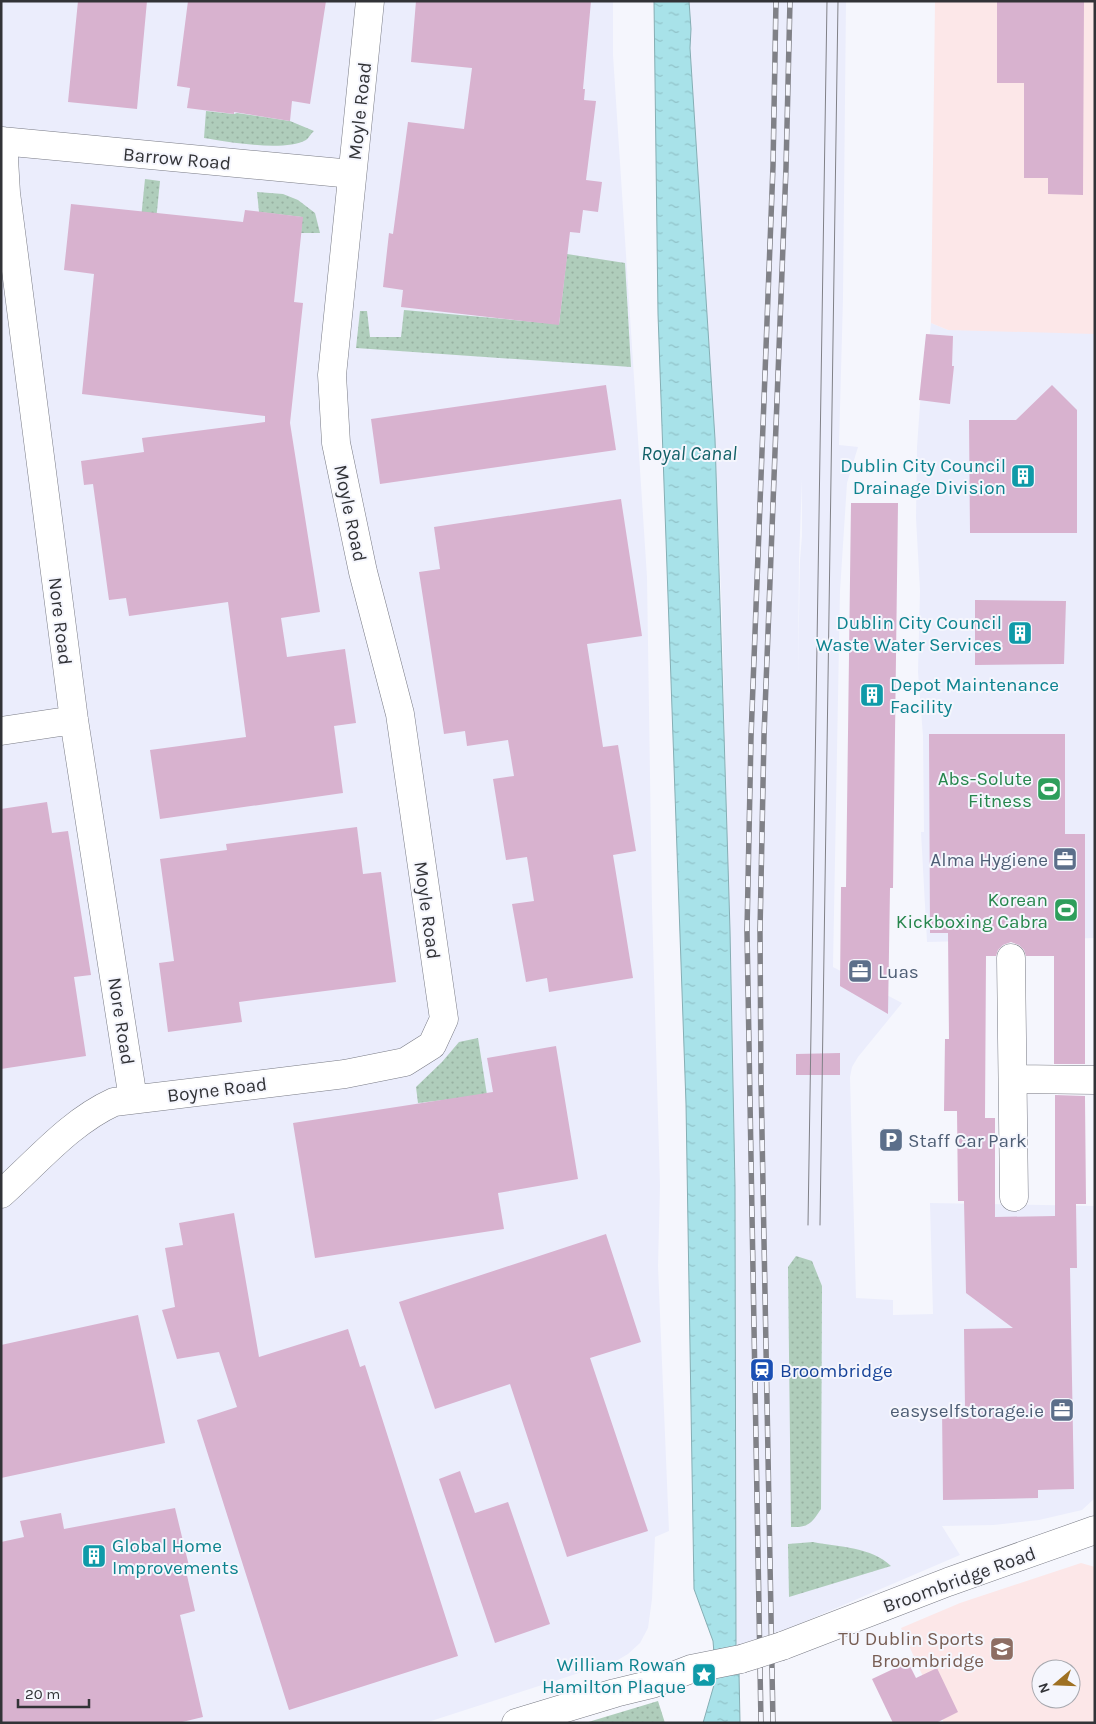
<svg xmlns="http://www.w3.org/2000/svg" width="1096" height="1724" font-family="Karla,sans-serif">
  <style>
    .built { fill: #ebedfc; fill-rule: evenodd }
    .education { fill: #fce7e8; fill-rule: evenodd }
    .grass { fill: url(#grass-dots) }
    .water { fill: url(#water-ripples); stroke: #85aeb4 }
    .building { fill: #d8b2cf }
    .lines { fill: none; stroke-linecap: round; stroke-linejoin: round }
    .minor-casing { stroke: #797b85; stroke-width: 29 }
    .minor { stroke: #fff; stroke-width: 28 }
    .tram { stroke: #808187; stroke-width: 1 }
    .rail-casing { stroke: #808187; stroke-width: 5.5 }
    .rail { stroke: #f5f6fd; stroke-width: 4; stroke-dasharray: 11; stroke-linecap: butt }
    .minor-bridge-casing { stroke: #797b85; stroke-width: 29; stroke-linecap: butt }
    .minor-bridge { stroke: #fff; stroke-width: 28 }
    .labels { text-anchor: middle; stroke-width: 4; stroke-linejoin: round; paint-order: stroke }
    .street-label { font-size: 19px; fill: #323337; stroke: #f5f6fd }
    .culture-label { font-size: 19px; fill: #0d838f; stroke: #f5f6fd; text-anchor: end }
    .leisure-label { font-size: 19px; fill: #27864d; stroke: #f5f6fd; text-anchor: end }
    .service-label { font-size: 19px; fill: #4e5e75; stroke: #f5f6fd; text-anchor: end }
    .transit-label { font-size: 19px; fill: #164399; stroke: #f5f6fd; text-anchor: start }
    .education-label { font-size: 19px; fill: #785e54; stroke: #f5f6fd; text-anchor: end }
    .water-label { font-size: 20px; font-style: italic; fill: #116067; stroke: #f5f6fd }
  </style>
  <defs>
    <pattern id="grass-dots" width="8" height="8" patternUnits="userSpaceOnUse" patternTransform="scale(1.25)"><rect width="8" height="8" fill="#afcdbb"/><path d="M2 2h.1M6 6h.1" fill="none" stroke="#97b0a1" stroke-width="1.8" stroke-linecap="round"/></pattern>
    <pattern id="water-ripples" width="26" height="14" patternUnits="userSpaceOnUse" patternTransform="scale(1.25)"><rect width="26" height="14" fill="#a8e2e9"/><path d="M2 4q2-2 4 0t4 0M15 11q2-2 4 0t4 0" fill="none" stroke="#91c2c8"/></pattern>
  </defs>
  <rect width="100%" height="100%" fill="#f5f6fd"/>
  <path class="built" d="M1,1h612v54l34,522 5,330 8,279 -2,80 11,265 -14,6 -3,62 -4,29 -8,15 -12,11 -12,7 -191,62h-424z
    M690,1h156l-3,297 -4,147 19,2 -11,36 -7,108 -7,376 69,36 -44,54 -6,10 -2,10 6,221 37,2v15l40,-1 -3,-111 165,3v292l-13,12 -43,10 -45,5 -52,1 18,29 -168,72 -57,19v-459l-13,-573 -7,-175 -25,-391zM802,479v57l-2,24 -2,116 1,-116z
    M931,323l17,7 147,1v607l-168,4 -6,-110h3l-1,-96 -5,-64 2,-81 -4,-73 1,-71 6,-85 4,-1z"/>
  <path class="education" d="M935,1h160v333l-147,-4 -17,-7z
    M1081,1563l14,4v156h-151l-43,-95 59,-25zM1041,1669h30v30h-30z"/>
  <path class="grass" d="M206,111l28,3 3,-1 53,8 24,10c-3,2 -5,7 -8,9 -22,12 -77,2 -102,-2z
    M145,179l15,2 -10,99 -15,-2z
    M257,192l26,2 15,6 17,13 5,20h-19l1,-16 -43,-5z
    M567,254l58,9 6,104 -275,-19 4,-37h7l3,26h31l3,-27 155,14z
    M478,1038l9,57 -69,8 -2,-16 26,-25 17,-20z
    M796,1256l16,5 10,25 -1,223c-9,14 -13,19 -30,18l-3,-260z
    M813,1542c26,5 59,5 78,24l-102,31 -1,-53z
    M658,1701l7,22h-80z"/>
  <path class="water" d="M654,1h35l2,28 -1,19 25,391 15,491 5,257 1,459 3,26 1,51h-37l13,-45 -3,-37 -19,-52 -8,-485 -28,-790z"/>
  <path class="building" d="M78,1h69l-10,108 -69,-7z
    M188,1h138l-16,103 -18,-3 -2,20 -56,-9v2l-47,-6 3,-20 -13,-2z
    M416,1h175l-8,88h2l-1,11 12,1 -10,79 16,2 -4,30 -15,-2 -3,23 -10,-1 -11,93 -158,-18 2,-17 -20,-3 6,-54 4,1 15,-112 56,7 8,-61 -61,-6z
    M997,1h87l-1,194 -35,-1v-16h-24v-95h-27z
    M71,204l172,18 2,-12 58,7 -9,85 9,1 -13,120 30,189 -39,6 6,39 58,-8 11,74 -22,3 9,67 -183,26 -10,-69 96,-13 -18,-135 -99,14 -3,-18 -17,2 -16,-116 -9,1 -3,-24 63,-9 -2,-14 123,-16v-6l-183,-22 12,-120 -30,-4z
    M926,334l27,2 -1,30h2l-4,38 -31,-4z
    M606,385l10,65 -236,34 -9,-65z
    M1052,385l25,25v123h-107l-1,-113h47z
    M621,499l21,137 -55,8 16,103 15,-2 18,106 -23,4 20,123 -84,14 -2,-14 -21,4 -14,-78 22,-3 -7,-44 -21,3 -13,-81 21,-3 -6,-36 -41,6 -2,-15 -21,3 -25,-162 21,-3 -6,-42z
    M851,503h47l-5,385h-3l-2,126 -48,-28 1,-99h5z
    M975,600l91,1 -2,63 -89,1z
    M929,734h136v100h20v230h-31v-108h-28l-2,-6 -5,-5 -8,-3 -8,3 -5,5 -2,6h-10l-1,162h10v99l60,-1v-121l30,1v3l1,105h-10l1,64h-7l4,221 -36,1v8l-95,2 -1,-92h23l-1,-79 49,-1 -47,-35 -2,-92h-6l-1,-90h-13l1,-72h4l-1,-106h-18z
    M47,802l5,31 16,-2 23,144 -17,2 12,79 -85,13v-260z
    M357,827l6,47 18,-2 15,110 -157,20 3,20 -74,10 -9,-69 15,-2 -14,-102 67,-9 -1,-6z
    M556,1046l22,133 -80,14 6,36 -189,29 -22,-135 200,-31 -6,-34z
    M840,1053v22h-44v-21z
    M234,1213l25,144 89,-28 12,38 5,-2 93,291 -169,54 -92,-290 40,-13 -18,-55 -42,7 -15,-49 13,-3 -10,-59 18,-3 -4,-22z
    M606,1234l35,108 -51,16 58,173 -81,26 -57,-173 -75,25 -36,-107z
    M138,1315l27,128 -164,35v-133z
    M460,1471l15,42 33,-11 42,122 -55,19 -56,-164z
    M175,1508l15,62 -4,1 9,40 -15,4 23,102 -25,6h-177v-181l23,-5 -4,-16 41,-8 3,16z
    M908,1662l8,16 21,-10 21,44 -22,11h-43l-21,-44z"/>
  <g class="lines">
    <defs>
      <path id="minor" d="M1,141l351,33
        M3,141l3,52 68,527 59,379
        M1,731l73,-11
        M1011,958l3,239
        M1013,1079l82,1
        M1,1194c36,-32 69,-72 113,-92l231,-28 60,-12 27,-17 12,-26 -44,-305 -37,-142 -27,-129 -4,-68 38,-374
        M782,1646l166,-64 147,-52
        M516,1723l99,-30 37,-9 39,-15 50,-10"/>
    </defs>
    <use href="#minor" class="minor-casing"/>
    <use href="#minor" class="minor"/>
    <path class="tram" d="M808,1225l19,-1224
      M820,1225l18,-1224"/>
    <defs>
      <path id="rail" d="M761,1723l-14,-792 4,-194 22,-571 3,-165
        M773,1723l-12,-644 -1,-148 4,-195 22,-568 4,-167"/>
    </defs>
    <use href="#rail" class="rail-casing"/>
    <use href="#rail" class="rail"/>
    <defs>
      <path id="minor-bridge" d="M741,1659l41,-13"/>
    </defs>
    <use href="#minor-bridge" class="minor-bridge-casing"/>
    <use href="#minor-bridge" class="minor-bridge"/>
  </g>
  <defs>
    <symbol id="building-square" viewBox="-11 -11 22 22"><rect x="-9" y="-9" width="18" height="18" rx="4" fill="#0f9aa8" stroke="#f5f6fd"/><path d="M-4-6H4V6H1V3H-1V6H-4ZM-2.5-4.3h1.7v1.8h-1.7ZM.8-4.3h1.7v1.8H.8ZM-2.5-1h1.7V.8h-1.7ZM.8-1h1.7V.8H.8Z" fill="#fff"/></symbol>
    <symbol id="stadium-square" viewBox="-11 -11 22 22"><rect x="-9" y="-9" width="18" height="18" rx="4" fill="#2e9e5b" stroke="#f5f6fd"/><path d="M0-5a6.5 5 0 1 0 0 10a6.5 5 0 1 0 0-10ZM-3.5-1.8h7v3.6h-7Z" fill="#fff"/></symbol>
    <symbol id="office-square" viewBox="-11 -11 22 22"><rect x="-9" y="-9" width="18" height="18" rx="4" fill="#5c6f8a" stroke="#f5f6fd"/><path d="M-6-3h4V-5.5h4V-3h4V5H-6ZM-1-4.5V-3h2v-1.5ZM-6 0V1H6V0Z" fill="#fff"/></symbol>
    <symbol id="parking-square" viewBox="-11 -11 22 22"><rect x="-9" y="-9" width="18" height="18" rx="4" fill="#5c6f8a" stroke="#f5f6fd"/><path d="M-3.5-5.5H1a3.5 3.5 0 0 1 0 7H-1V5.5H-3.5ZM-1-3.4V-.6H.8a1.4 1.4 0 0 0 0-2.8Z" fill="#fff"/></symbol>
    <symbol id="station-square" viewBox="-11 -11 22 22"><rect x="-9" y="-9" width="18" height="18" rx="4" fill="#1a4fb4" stroke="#f5f6fd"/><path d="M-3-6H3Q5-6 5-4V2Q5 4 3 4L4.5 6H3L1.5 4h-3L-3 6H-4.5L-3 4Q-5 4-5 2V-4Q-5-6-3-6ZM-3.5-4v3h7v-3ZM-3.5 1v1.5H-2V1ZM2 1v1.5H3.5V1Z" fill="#fff"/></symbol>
    <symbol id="university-square" viewBox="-11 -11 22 22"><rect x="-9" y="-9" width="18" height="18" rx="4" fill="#8d6e63" stroke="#f5f6fd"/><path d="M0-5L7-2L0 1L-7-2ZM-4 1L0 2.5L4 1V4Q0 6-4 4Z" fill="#fff"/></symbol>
    <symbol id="sight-square" viewBox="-11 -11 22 22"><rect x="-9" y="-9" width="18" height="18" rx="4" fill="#0f9aa8" stroke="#f5f6fd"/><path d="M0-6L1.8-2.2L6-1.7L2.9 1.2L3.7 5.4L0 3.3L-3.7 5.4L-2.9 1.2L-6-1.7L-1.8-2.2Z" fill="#fff"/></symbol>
  </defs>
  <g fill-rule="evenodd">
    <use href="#building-square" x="1009" y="462" width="28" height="28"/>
    <use href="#building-square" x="1006" y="619" width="28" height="28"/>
    <use href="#building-square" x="858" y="681" width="28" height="28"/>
    <use href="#stadium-square" x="1035" y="775" width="28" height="28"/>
    <use href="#office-square" x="1051" y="845" width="28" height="28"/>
    <use href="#stadium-square" x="1052" y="896" width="28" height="28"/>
    <use href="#office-square" x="846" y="957" width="28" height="28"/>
    <use href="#parking-square" x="877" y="1126" width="28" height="28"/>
    <use href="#station-square" x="748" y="1356" width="28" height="28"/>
    <use href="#office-square" x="1048" y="1396" width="28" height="28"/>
    <use href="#building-square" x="80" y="1542" width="28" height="28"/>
    <use href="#university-square" x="988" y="1635" width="28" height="28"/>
    <use href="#sight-square" x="690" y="1661" width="28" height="28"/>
  </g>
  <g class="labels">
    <g class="street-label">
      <text transform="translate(359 111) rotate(-84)" y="7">Moyle Road</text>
      <text transform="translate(177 158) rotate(5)" y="7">Barrow Road</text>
      <text transform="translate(351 513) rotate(78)" y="7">Moyle Road</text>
      <text transform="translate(61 621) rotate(83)" y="7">Nore Road</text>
      <text transform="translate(428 910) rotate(82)" y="7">Moyle Road</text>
      <text transform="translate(122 1021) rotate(81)" y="7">Nore Road</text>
      <text transform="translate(217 1089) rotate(-7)" y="7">Boyne Road</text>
      <text transform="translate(959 1579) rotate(-20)" y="7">Broombridge Road</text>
    </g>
    <g class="culture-label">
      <text x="1006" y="472">Dublin City Council<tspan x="1006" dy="22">Drainage Division</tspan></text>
      <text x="1002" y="629">Dublin City Council<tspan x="1002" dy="22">Waste Water Services</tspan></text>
      <text x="890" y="691" text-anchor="start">Depot Maintenance<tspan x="890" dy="22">Facility</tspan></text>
      <text x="112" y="1552" text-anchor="start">Global Home<tspan x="112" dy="22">Improvements</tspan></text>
      <text x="686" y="1671">William Rowan<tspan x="686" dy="22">Hamilton Plaque</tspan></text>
    </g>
    <g class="leisure-label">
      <text x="1032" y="785">Abs-Solute<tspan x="1032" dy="22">Fitness</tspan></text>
      <text x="1048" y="906">Korean<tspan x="1048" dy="22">Kickboxing Cabra</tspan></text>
    </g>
    <g class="service-label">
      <text x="1048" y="866">Alma Hygiene</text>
      <text x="878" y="978" text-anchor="start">Luas</text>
      <text x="908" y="1147" text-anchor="start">Staff Car Park</text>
      <text x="1044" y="1417">easyselfstorage.ie</text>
    </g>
    <g class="transit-label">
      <text x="780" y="1377">Broombridge</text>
    </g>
    <g class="education-label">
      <text x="984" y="1645">TU Dublin Sports<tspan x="984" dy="22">Broombridge</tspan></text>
    </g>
    <g class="water-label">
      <text x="689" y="460">Royal Canal</text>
    </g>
  </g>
  <rect width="1096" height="1724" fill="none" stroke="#323337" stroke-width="5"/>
  <g transform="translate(1056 1684) rotate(251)"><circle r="24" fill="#f5f6fd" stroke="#a7a8ae"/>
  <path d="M0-4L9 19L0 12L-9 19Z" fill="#9f7123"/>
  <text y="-8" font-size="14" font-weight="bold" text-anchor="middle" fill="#323337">N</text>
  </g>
  <path d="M18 1699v8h71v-8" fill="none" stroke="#323337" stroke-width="2.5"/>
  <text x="25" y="1699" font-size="15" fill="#323337" stroke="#f5f6fd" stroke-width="4" paint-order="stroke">20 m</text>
</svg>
